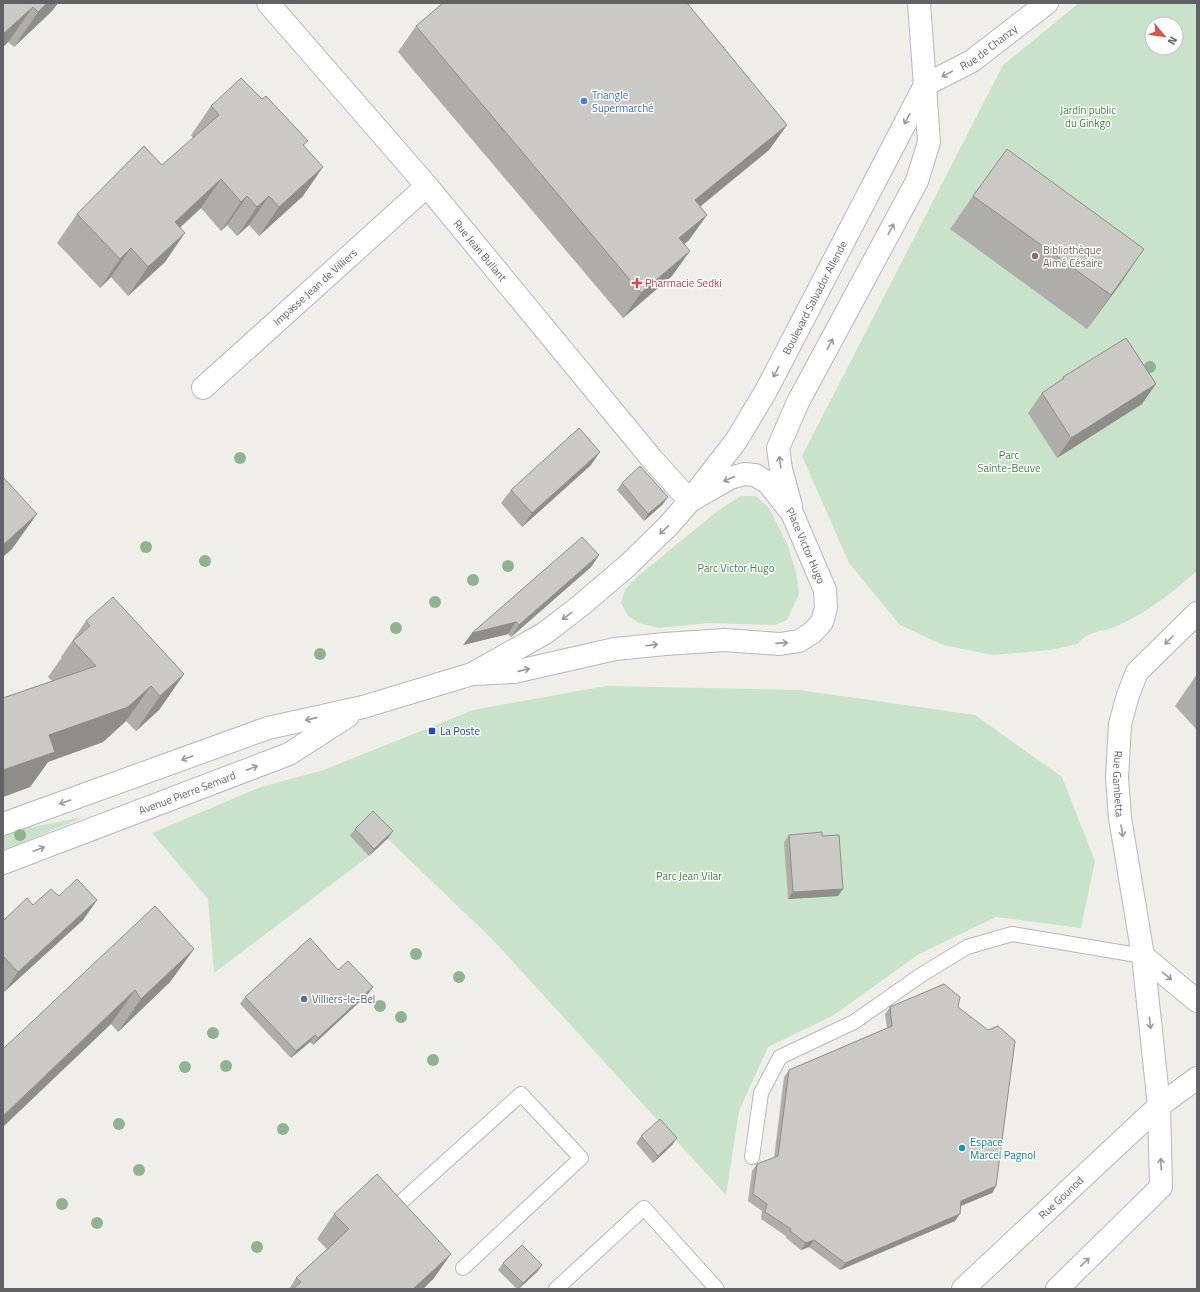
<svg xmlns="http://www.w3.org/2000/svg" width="1200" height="1292" font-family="'Titillium Web',sans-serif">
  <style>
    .green { fill: #c8e3c9; fill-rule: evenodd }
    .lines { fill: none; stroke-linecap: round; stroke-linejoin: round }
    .lane-casing { stroke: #b5b7bb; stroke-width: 16 }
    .street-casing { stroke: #b5b7bb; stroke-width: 24 }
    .lane { stroke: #fff; stroke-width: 14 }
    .street { stroke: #fff; stroke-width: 22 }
    .tree { fill: #90b38f }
    .wall { fill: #afada9 }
    .shaded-wall { fill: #8e8d89 }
    .building { fill: #cbc9c4; stroke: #8e8d89 }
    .oneway { stroke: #98999c }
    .shop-dot { fill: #3f7fe0; stroke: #fff; stroke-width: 1.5 }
    .education-dot { fill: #8d6e63; stroke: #fff; stroke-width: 1.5 }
    .health-dot { fill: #e0444e; stroke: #fff; stroke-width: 1.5 }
    .transit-dot { fill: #1a4fb4; stroke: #fff; stroke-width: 1.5 }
    .service-dot { fill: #5c6f8a; stroke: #fff; stroke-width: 1.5 }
    .culture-dot { fill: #0f9aa8; stroke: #fff; stroke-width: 1.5 }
    .labels { text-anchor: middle; stroke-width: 3; stroke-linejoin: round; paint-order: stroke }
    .street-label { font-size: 11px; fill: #606266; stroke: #fff }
    .shop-label { font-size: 11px; fill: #366cbe; stroke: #fff; text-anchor: start }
    .park-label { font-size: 11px; fill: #428347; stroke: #fff }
    .education-label { font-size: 11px; fill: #785e54; stroke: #fff; text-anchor: start }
    .health-label { font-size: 11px; fill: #be3a42; stroke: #fff; text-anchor: start }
    .transit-label { font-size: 11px; fill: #164399; stroke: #fff; text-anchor: start }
    .service-label { font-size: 11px; fill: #4e5e75; stroke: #fff; text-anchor: start }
    .culture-label { font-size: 11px; fill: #0d838f; stroke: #fff; text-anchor: start }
  </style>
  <rect width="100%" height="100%" fill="#efeee8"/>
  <path class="green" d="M1079,3h118v568c-24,21 -49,41 -78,54 -14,7 -32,5 -41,19l-28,6 -57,5 -50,-10 -43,-20 -51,-62 -47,-107 201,-391zM1152,24h24v24h-24z
    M741,496h15l13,12 19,38 8,26 3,22 -12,26 -12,5 -67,-2 -49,5 -20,-5 -11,-7 -7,-13 4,-13 13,-14 82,-67z
    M606,686l193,4 176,25 87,62 33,84 -14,67 -85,-11 -77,37 -85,61 -66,32 -29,64 -13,84 -233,-255 -105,-101 -19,17 -155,117 -6,-74 -56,-66 109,-46 63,-17 149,-60z
    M84,817l-81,34v-16l14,-5z"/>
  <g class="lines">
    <defs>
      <path id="lane" d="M752,1157l9,-64 19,-36 74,-35 67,-47 46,-28 45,-13 131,22
        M401,1202l120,-108 60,64 -118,110
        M556,1289l88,-81 73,81"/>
      <g id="street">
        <path id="s1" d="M268,3l159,183 225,273 38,42"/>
        <path id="s2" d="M925,85l47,-24 75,-58"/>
        <path id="s3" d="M203,388l224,-202"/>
        <path id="s4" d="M697,491l39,-50 30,-50 159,-306"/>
        <path d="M791,506l-10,-37 -3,-21 20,-46 119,-221 12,-39 -10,-139"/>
        <path id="s5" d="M1197,613l-60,59 -9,23 -8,29 -3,54 3,40 23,138 54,45"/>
        <path id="s6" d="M3,824l265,-96 95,-21 109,-33 73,-41 35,-27 47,-40 41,-40 22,-25 40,-23 14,-4 11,1 13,8 24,30 33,77 1,18 -4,14 -9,10 -14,9 -19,3 -56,-4 -59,4 -50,5 -101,23 -42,2"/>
        <path id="s7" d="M3,863l286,-109 59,-38"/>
        <path id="s8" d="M963,1289l196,-183 38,-28"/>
        <path d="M1057,1289l104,-102 -2,-81 -16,-150"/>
      </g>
    </defs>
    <use href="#lane" class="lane-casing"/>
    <use href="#street" class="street-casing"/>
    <use href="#lane" class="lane"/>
    <use href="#street" class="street"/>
  </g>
  <g class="tree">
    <circle cx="1150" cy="367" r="6"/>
    <circle cx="240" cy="458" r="6"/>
    <circle cx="146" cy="547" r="6"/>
    <circle cx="205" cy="561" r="6"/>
    <circle cx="508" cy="566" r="6"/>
    <circle cx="473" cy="580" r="6"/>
    <circle cx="435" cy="602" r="6"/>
    <circle cx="396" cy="628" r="6"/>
    <circle cx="320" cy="654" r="6"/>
    <circle cx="20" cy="835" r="6"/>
    <circle cx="416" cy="954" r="6"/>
    <circle cx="459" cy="977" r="6"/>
    <circle cx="380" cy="1006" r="6"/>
    <circle cx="401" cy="1017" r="6"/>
    <circle cx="213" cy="1033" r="6"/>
    <circle cx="433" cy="1060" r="6"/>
    <circle cx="226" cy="1066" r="6"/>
    <circle cx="185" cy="1067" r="6"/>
    <circle cx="119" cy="1124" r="6"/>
    <circle cx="283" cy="1129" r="6"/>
    <circle cx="139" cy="1170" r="6"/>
    <circle cx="62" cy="1204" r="6"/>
    <circle cx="97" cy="1223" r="6"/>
    <circle cx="257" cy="1247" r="6"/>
  </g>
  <path class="wall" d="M3,3h55l-6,8 -38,36 -6,-5 -5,5z
    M416,26l371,99 -18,25 -69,57 7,8 -18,25 -5,4 -12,32 -49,42 -225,-266z
    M211,106l94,40 -2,50 -44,40 -10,-11 -12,11 -10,-11 -6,6 -20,-23 -21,20 -15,34 -37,34 -17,-19 -11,11 -43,-45 20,-29 85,-49 31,-27 -2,-3z
    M973,196l148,87 -34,46 -137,-100z
    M1063,377l79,27 -85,54 -29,-45 14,-20 18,-12z
    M591,465l-69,62 -21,-24 10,-13z
    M622,483l41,21 -19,17 -27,-31z
    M599,555l-8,12 -80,70 -3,-3 -45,11z
    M86,621l98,53 -25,36 -23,21 -10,-10 -23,21 -55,20 -18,25 -27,10v-99l49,-17 -4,-4 14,-20h-1z
    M1197,674v56l-22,-24z
    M355,829l38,2 -5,7 -19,18 -19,-20z
    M789,835l33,1 16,60 -50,3 -4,-57z
    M59,896l38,4 -14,20 -79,72 -1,-1v-70l30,-16z
    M194,949l-24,33 -52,50 -7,-8 -108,25z
    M338,970l35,17 -5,7 -55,51 -3,-3 -19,16 -51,-54 5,-7z
    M890,1007h68l38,179 -4,7 -32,13 -5,15 -115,49 -31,-23 -8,3 -15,-12v-2l-25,-17 1,-8 -14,-10 4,-30 5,-7 17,-6 10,-81 5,-7 98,-42 -2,-14z
    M641,1136l36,2 -5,7 -19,18 -17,-20z
    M334,1214l100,64 -11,11h-134l7,-11 31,-29 -10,-10z
    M503,1263l39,2 -5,7 -18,17h-2l-19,-19z"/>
  <path class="shaded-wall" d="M47,3h11l-6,8 -38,36 24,-35z
    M33,7l-25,35 -5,5v-13z
    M787,125l-18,25 -92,75 18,-25z
    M323,167l-20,29 -44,40 20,-29z
    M221,179l-20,29 -47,43 21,-29z
    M247,196l-20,29 -6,6 20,-29z
    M269,196l-20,29 -12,11 20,-29z
    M707,215l-18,25 -27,23 17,-25z
    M185,233l-20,29 -37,34 20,-29z
    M131,248l-20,29 -11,11 20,-29z
    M1144,249l-23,34 -34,46 24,-34z
    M690,251l-18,25 -49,42 18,-25z
    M1156,384l-14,20 -85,54 14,-20z
    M600,452l-9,13 -69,62 10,-14z
    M668,497l-5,7 -19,17 4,-7z
    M37,514l-25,35 -9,8v-12z
    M599,555l-8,12 -80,70 8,-12z
    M516,622l-8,12 -45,11 9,-12z
    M184,674l-25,36 -23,21 24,-35z
    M151,686l-25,35 -23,21 -55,20 -18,25 -27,10v-27l46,-35z
    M393,831l-5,7 -19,18 5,-7z
    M843,889l-5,7 -50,3 5,-7z
    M97,900l-14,20 -79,72 14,-20z
    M194,949l-24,33 -52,50 23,-33z
    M373,987l-5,7 -55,51 5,-7z
    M135,990l-24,34 -108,103v-11z
    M315,1035l-5,7 -19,16 5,-7z
    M677,1138l-5,7 -19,18 5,-7z
    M996,1186l-4,7 -36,15 5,-7z
    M960,1214l-5,7 -115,49 5,-7z
    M814,1240l-5,7 -8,3 5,-7z
    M451,1254l-17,24 -11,11h-10z
    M542,1265l-5,7 -19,17 5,-6z"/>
  <path class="building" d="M3,3h44l-9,9 -5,-5 -30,27z
    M443,3h244l100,122 -92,75 12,15 -28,23 11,13 -49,42 -225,-267z
    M241,78l21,21 4,-3 42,45 -5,4 20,22 -44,40 -10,-11 -12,11 -10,-11 -6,6 -20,-23 -46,43 10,11 -37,34 -17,-19 -11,11 -43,-45 67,-68 18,19 57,-50 -8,-9z
    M1007,149l137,100 -33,46 -138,-99z
    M1126,338l30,46 -85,54 -29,-45 22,-15 -1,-1z
    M579,428l21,24 -68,61 -21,-23z
    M640,466l28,31 -20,17 -26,-31z
    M3,477l34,37 -34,31z
    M582,537l17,18 -80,70 -3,-3 -44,11z
    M113,597l71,77 -24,22 -9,-10 -23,21 -79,28 6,17 -52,18v-72l93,-32 -23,-25 17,-15 -4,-5z
    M373,811l20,20 -19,18 -19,-20z
    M822,832v4l17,-1 4,54 -50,3 -4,-57z
    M77,879l20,21 -79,72 -15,-16v-35l24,-23 6,7 18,-16 8,7z
    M155,906l39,43 -53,50 -6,-9 -132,126v-67z
    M310,938l28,32 10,-9 25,26 -55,51 -3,-3 -19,16 -51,-54z
    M944,984l16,13 -2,10 30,23 10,-4 17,15 -19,145 -35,15 -1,13 -115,49 -31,-23 -8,3 -16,-12 1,-2 -26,-17 2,-8 -14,-10 4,-30 21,-8 11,-86 103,-44 -2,-19z
    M660,1119l17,19 -19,18 -17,-20z
    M377,1174l74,80 -38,35h-120l8,-7 -5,-4 53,-49 -15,-15z
    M522,1245l20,20 -19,18 -20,-20z"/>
  <defs><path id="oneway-shaft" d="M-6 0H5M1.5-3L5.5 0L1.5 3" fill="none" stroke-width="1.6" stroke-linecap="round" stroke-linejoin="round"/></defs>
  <g class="oneway">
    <use href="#oneway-shaft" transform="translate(947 74) rotate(152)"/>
    <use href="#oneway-shaft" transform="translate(907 119) rotate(118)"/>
    <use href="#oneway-shaft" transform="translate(891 229) rotate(-62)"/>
    <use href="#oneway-shaft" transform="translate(830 344) rotate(-62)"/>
    <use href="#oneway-shaft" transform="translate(776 372) rotate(117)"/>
    <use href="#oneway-shaft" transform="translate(780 462) rotate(-98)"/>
    <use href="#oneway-shaft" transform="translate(729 479) rotate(156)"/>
    <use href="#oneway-shaft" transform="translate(664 530) rotate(136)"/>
    <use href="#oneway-shaft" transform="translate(567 616) rotate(143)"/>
    <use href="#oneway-shaft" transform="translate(1169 640) rotate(135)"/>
    <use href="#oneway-shaft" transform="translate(782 643) rotate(-4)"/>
    <use href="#oneway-shaft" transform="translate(652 645) rotate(-7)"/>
    <use href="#oneway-shaft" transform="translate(524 670) rotate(-13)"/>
    <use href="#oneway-shaft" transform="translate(311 719) rotate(167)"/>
    <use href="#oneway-shaft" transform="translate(187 758) rotate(160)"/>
    <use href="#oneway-shaft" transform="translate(252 768) rotate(-21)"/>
    <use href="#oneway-shaft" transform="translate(65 802) rotate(161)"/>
    <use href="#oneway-shaft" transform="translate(1122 831) rotate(81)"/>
    <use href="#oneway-shaft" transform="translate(39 849) rotate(-21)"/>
    <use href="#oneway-shaft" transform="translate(1167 976) rotate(40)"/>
    <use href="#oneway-shaft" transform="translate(1150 1023) rotate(84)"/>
    <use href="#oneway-shaft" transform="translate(1161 1164) rotate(-92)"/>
    <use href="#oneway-shaft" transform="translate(1085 1262) rotate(-44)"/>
  </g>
  <circle class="shop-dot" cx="584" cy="101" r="4"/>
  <circle class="education-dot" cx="1035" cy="256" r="4"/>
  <path class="health-dot" d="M635 277h4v4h4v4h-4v4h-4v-4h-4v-4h4z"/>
  <rect class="transit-dot" x="428" y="727" width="8" height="8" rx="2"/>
  <circle class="service-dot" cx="304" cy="999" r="4"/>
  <circle class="culture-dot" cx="962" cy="1148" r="4"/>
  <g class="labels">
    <g class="street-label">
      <text dy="4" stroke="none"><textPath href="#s2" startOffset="74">Rue de Chanzy</textPath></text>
      <text dy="4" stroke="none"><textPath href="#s1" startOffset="326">Rue Jean Bullant</textPath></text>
      <text dy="4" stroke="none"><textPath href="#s3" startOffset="151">Impasse Jean de Villiers</textPath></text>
      <text dy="4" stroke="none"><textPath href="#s4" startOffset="227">Boulevard Salvador Allende</textPath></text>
      <text dy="4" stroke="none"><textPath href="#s6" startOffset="934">Place Victor Hugo</textPath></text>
      <text dy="4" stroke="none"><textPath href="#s5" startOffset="199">Rue Gambetta</textPath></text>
      <text dy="4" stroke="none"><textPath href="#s7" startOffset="197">Avenue Pierre Semard</textPath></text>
      <text dy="4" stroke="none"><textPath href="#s8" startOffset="134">Rue Gounod</textPath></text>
    </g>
    <g class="shop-label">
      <text x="592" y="99">Triangle<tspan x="592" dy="13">Supermarché</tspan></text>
    </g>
    <g class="park-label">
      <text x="1088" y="114">Jardin public<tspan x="1088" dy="13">du Ginkgo</tspan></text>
      <text x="1009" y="459">Parc<tspan x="1009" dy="13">Sainte-Beuve</tspan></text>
      <text x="736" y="572">Parc Victor Hugo</text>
      <text x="689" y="880">Parc Jean Vilar</text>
    </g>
    <g class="education-label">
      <text x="1043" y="254">Bibliothèque<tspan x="1043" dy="13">Aimé Césaire</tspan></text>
    </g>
    <g class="health-label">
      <text x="645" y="287">Pharmacie Sedki</text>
    </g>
    <g class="transit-label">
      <text x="440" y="735">La Poste</text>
    </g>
    <g class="service-label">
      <text x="312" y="1003">Villiers-le-Bel</text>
    </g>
    <g class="culture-label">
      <text x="970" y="1146">Espace<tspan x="970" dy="13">Marcel Pagnol</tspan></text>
    </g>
  </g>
  <rect width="1200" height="1292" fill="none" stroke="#606266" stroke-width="8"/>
  <g transform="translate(1164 36) rotate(119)"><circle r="19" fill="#ffffff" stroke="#bfc0c2"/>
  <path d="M0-3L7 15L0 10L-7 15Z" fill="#d4584a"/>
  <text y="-6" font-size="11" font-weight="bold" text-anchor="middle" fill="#606266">N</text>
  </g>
</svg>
